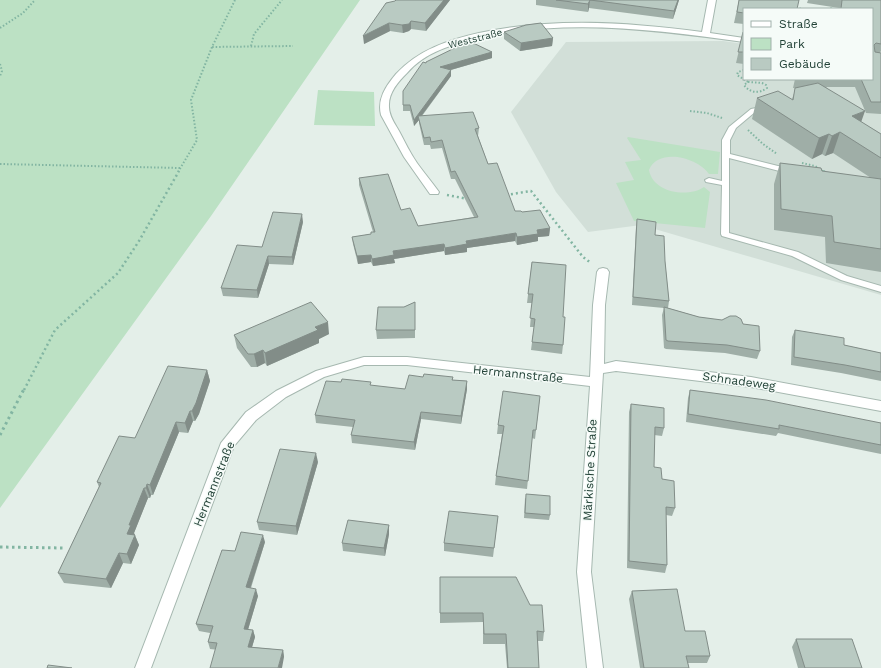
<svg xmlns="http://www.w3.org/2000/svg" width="881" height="668" font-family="'Work Sans',sans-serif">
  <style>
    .built { fill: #d2dfd8 }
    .green { fill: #bce1c4 }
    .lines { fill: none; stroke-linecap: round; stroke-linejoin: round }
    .service-casing { stroke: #a6b8b0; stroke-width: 2 }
    .minor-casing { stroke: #a6b8b0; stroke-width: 2 }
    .path-far2 { stroke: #82b5a2; stroke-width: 2; stroke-dasharray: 1.5 2; stroke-linecap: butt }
    .path-far1 { stroke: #82b5a2; stroke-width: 2.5; stroke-dasharray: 2 3; stroke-linecap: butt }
    .path { stroke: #82b5a2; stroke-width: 3; stroke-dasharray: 2.5 3.5; stroke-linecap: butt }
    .service { fill: #fff; fill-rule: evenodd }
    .minor { fill: #fff; fill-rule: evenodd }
    .wall { fill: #9faea7 }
    .shaded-wall { fill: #828d88 }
    .building { fill: #b9cac2; stroke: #828d88 }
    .labels { text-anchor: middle; stroke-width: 3; stroke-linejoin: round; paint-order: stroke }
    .far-street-label { font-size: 10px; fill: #224237; stroke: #f5fbf8 }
    .street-label { font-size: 12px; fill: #224237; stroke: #f5fbf8 }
  </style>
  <rect width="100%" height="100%" fill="#e4efe9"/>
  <path class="built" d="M723,41l21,3v35h128l9,-13v229l-240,-70 -53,7 -32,-40 -45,-80 55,-70z"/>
  <path class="green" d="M0,0h360l-149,216 -211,292z
    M318,90l56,2 1,34 -61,-1z
    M628,137l92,15 -2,22h-9c-11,-16 -50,-27 -60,-4 4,23 39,28 55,17l6,5 -5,36 -71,-7 -18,-38 18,-3 -9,-18 16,-2 -14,-22z"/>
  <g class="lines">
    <defs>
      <path id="service" d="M766,106l2,1v2l-13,3 -19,16 -6,12v14l64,16 1,2 -4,2 -62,-16v75l69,19 49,24 34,10v6l-40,-12 -49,-24 -70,-20 -1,-2 1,-49 -16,-3 -1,-2 4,-2 13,3v-41l7,-13 22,-18z"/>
      <path id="minor" d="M708,0h8l-6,33 34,5v4c-88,-12 -177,-24 -265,-4 -26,6 -54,14 -72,35 -9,9 -19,20 -18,34 0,9 6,17 10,24 6,11 11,22 18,32 7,10 15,19 22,29l-1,2h-8l-26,-37 -23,-42c-4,-16 5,-29 15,-41 22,-24 52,-34 83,-41 74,-16 148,-11 223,-1z
        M603,268l4,1 2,3 -4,33 -1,59 12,-3 135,16 130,24v10l-130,-24 -135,-16 -13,2 -12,199 12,96h-16l-10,-96 13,-186 -183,-21h-43l-40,12 -38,20 -30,23 -22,26 -83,222h-16l86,-225 25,-31 30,-21 40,-20 48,-14h43l183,20 3,-72 4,-33 2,-3z"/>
    </defs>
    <use href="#service" class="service-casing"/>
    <use href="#minor" class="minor-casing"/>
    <path class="path-far2" d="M235,0l-23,47 81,-1
      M796,8l7,1
      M831,9l1,-9
      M0,28l23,-15 12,-13
      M251,46l3,-12 28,-34
      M0,64l2,7 -2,5
      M744,70l-6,2 -1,3 11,7
      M748,82l14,1 4,2 1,3c-8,6 -17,5 -23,-3z
      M690,111l17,2 15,5
      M748,130l15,14 14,10
      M802,163l13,3 9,6
      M0,164l180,4
      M178,172l19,-32 -6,-40 21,-53"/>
    <path class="path-far1" d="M823,171l4,2
      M447,195l21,4
      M506,195l25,-4 52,66 8,6
      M24,390l31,-60 63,-57 21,-32 40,-70"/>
    <path class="path" d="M0,435l24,-46
      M0,547l63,1"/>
    <use href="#service" class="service"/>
    <use href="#minor" class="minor"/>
  </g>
  <path class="wall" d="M450,0l-24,31 -15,-2 -2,2 -6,2 -13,-2 -26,13 22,-41z
    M536,0h143l-6,19 -84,-11 -1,4 -52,-7z
    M739,0l5,9v15l-10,-1z
    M808,0h73v51l-1,2h1v61l-15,-1 -11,-26h-29l35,35 20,12v138l-55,-9 -1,-26 -51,-7v-46l6,-21 42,8 49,7 -38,-25 -8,3 -3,-2 -10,5 -60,-40 5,-21 35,1 4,-11h-3l2,-9h77v-70h-33v-1l-32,-5z
    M744,29v35l-8,-1z
    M504,32l49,6 -1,8 -32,5 -16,-12z
    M492,52v6l-41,12v6l-29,40 57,12 -1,8 10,28 27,47 7,1 28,16 -1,8 -11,1v4l-21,4 -2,-4 -48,7v4l-22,3 -1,-4 -50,8 1,4 -22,3 -2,-4 -13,2 -5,-20 -1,-7 19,-3v-2h2l-14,-47v-7l42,32 17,16 56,-9 -19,-38h-4l-9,-31 -11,1 -1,-4h-6l-5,-22v-3l-5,6 -4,-15h-7v-20l23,-28z
    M637,219l18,16 10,26 4,40 -1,7 31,9 44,7 17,27 -3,8 -32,-6 -59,-4 -2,-1 -2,-33 2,-7 -32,-3 4,-78z
    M303,222l-10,43 -24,-1 -11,34 -35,-2 -2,-8 41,-41z
    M532,262l31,55v28l-1,9 -31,-4 3,-23h-4l2,-24h-5z
    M415,302v36l-38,1 -1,-9 28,-23z
    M795,330l49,15 37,8v28l-40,-8 -50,-8 1,-28z
    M329,334l-10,5v4l-52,23 -2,-3 -8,4h-6l-14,-19 -3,-13z
    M207,370l3,11 -11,33 -4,7h-2l-5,12 -9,-1 -26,63h-2l-1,3h-2l-14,35 5,12 -8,19 -8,-1 -12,25 -47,-5 -6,-10 41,-86 -2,-5 38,-44z
    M423,377h30v3l14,1v8l-6,35 -40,-5 -6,31 -63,-7 -1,-8 2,-8 -37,-4 -1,-8 56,-29 34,3z
    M690,390l191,33v31l-103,-21 -2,3 -90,-14 2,-24z
    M540,396l-5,43 -3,-1 -5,51 -32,-4 1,-9 6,-42h-5l1,-9z
    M631,404l33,24 -2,8 -8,-1v32l8,12 13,29 -3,8 -6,-1 1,50 -2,8 -38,-5 2,-156z
    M318,462l-21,73 -38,-5 -2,-8z
    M525,498l25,17 -1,5 -25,-2z
    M498,516l-5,41 -49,-6v-8z
    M389,525v9l-4,22 -42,-5 -1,-8z
    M265,542l-14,46 7,8 -10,34h5l2,7 -3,10 31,3 1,7 -74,-8 -2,-7 2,-9 -11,-2 -3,-7 39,-73z
    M440,577l104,55 -1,9h-5l1,27h-32l-2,-24h-22v-22l-43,1z
    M632,591l53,40 25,25 -3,7h-19l1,5h-49l-11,-69z
    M796,639l66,29h-64l-6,-21z"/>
  <path class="shaded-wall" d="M444,0h6l-24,31 -1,-8z
    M590,0l-1,8 -1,4v-8z
    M678,0h1l-6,19 1,-8z
    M411,21v8l-2,2 -6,2 -1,-8z
    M389,23l1,8 -26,13 -1,-8z
    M553,38l-1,8 -32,5 1,-8z
    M492,52v6l-52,15v-6z
    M451,70v6l-32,43 -1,-3 1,4 -5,6v-6z
    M865,111l-7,20 -6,-15z
    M840,132l-7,21 -8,3 7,-20z
    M829,134l-7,20 -10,5 7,-21z
    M302,214l1,8 -10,43 -1,-8z
    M550,228l-1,8 -11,1v4l-21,4v-8l20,-7z
    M516,233l-1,8 -48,7v4l-22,3v-7l21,-7z
    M444,244v7l-50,8 1,4 -22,3 -1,-7 21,-8z
    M371,255v7l-13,2 -1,-8z
    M268,256l1,8 -11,34 -1,-8z
    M328,322l1,12 -10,5v4l-52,23 -2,-13 50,-26z
    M263,350l2,13 -8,4 -3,-13z
    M207,370l3,11 -11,33 -4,7 -3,-10z
    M467,381v8l-6,35v-8z
    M190,411l3,10 -5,12 -3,-10z
    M421,412v7l-6,31 -1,-8z
    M176,422l3,10 -26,63 -3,-10z
    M316,453l2,9 -21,73 -1,-9z
    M147,484l4,11 -1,3 -4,-10z
    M144,488l4,10 -14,35 5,12 -8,19 -4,-10v-20l2,-9z
    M389,525v9l-4,22 -1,-8z
    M263,535l2,7 -17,53 -2,-8z
    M119,553l4,10 -12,25 -5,-9z
    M256,589l2,7 -12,40 -2,-7z
    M253,630l2,7 -5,17 -2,-7z
    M283,650l1,7 -2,11h-4z"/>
  <path class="building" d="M396,0h48l-19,23 -14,-2 -2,3 -7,1 -13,-2 -26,13 23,-33 9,-2z
    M556,0h122l-4,11 -84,-11 -2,4z
    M739,0h60l-2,9h-53v4l-7,-1z
    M842,0h39v44l-5,-1 -2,2 1,7 6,1v49h-10l-10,-23h11v-70h-31z
    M541,23l12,15 -32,5 -17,-11 22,-7z
    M743,32h1v20h-6z
    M469,41l23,11 -52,15 11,3 -37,50 -4,-15h-7v-14l20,-29 3,1v-1z
    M818,83l47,28 -13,5 29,18v24l-41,-26 -8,4 -3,-2 -10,4 -62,-40 21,-7 15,9 2,-12z
    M473,112l6,16 -4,1 13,35 9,-1 18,48h6l1,1 18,-2 10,18 -13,2 1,4 -21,3 -1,-4 -50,8 1,3 -22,4 -1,-4 -51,7 1,4 -22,4 -1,-4 -14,1 -5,-19 19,-3v-2h4l-16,-54 29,-4 13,36 9,-2 8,18 60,-9 -23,-46 -4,1 -9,-32 -11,2 -1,-5 -6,1 -6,-22z
    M780,163l41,5 1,3 59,8v70l-47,-7 -2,-26 -51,-7z
    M273,212l29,2 -10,43 -24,-1 -11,34 -36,-2 16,-43 25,2z
    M637,219l19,3 -1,13 9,1 1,25 4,40 -36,-4z
    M532,262l34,3 -3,52h2l-2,28 -31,-3 3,-23 -5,-1 3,-24h-5z
    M311,302l17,20 -13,5 3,3 -53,23 -2,-3 -9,4h-6l-14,-19z
    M415,302v28h-39l2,-23h26z
    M664,307l35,10 23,3 8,-4h6l5,3 2,5 16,2 1,25 -33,-6 -59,-4 -2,-1z
    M795,330l49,8v7l37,8v19l-36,-7 -51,-8z
    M168,366l39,4 -11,33 -4,8h-2l-5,12 -9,-1 -26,63 -3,-1 -1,4h-2l-15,37h2l-4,9 8,1 -8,19 -8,-1 -13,26 -48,-6 43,-90 -4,-1 22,-46 16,2z
    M424,374l29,3 -1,3 15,1 -6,35 -40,-4 -7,30 -63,-7 4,-15 -40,-5 11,-34 15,1 1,-3 29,3 -1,3 35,4 4,-14 14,2z
    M690,390l76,10 115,23v22l-102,-20v4l-91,-15z
    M503,391l37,5 -4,34h-3l-5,51 -32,-5 8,-50 -6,-1z
    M631,404l33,4v20l-9,-1 -1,40 7,1 1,11 12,2 1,27 -9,-1 1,58 -38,-4z
    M280,449l36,4 -20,73 -39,-4z
    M526,494l24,2v19l-25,-2z
    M449,511l49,5 -4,32 -50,-5z
    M348,520l41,5 -5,23 -42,-5z
    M241,532l22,3 -17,52 10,2 -12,40 9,1 -5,17 35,3 -5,18h-68l7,-25 -9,-1 5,-16 -17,-2 26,-74 13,1z
    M440,577h76l14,28h12l2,27 -7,-1 2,37h-31l-2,-34h-22l-1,-21h-43z
    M677,589l8,42h20l5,25h-24l3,12h-45l-12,-77z
    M796,639h56l10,29h-57z
    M48,665l24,3h-25z"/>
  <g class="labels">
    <g class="far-street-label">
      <text transform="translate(475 38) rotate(-14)" y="4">Weststraße</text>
    </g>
    <g class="street-label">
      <text transform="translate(518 374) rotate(6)" y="4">Hermannstraße</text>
      <text transform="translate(739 381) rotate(8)" y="4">Schnadeweg</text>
      <text transform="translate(590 470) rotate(-87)" y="4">Märkische Straße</text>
      <text transform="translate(214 484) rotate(-68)" y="4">Hermannstraße</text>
    </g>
  </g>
  <rect x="743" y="8" width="130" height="72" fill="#f5fbf8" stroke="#a1b1ab"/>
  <rect x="751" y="21" width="20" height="6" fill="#ffffff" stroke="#a1b1ab"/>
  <text x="779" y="28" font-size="12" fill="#224237">Straße</text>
  <rect x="751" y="38" width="20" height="12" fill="#bce1c4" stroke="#a1b1ab"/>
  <text x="779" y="48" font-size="12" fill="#224237">Park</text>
  <rect x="751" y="58" width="20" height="12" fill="#b9cac2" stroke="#a1b1ab"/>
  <text x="779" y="68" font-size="12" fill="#224237">Gebäude</text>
</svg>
